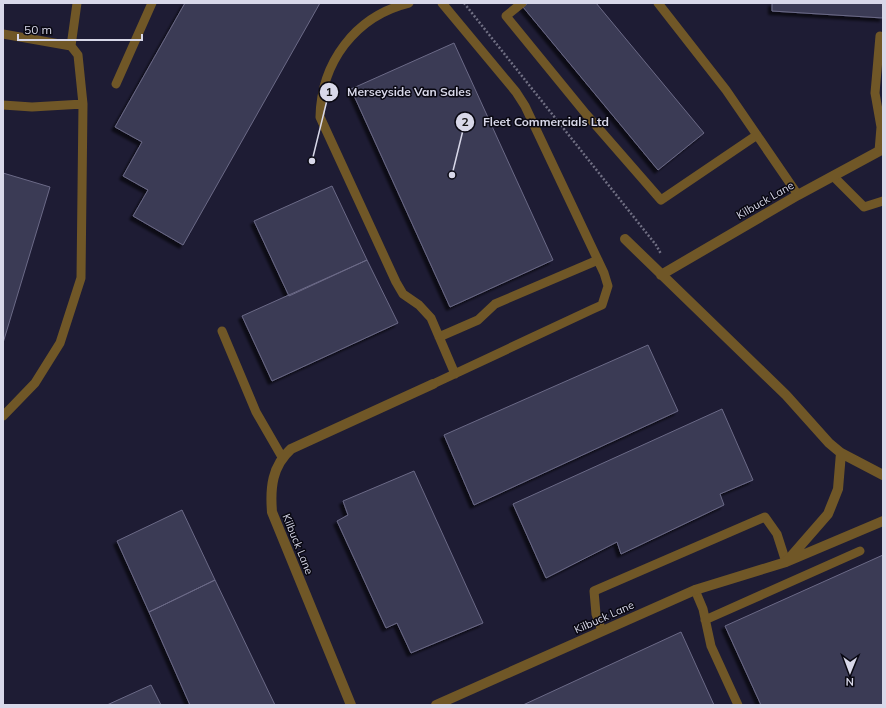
<svg xmlns="http://www.w3.org/2000/svg" width="886" height="708" font-family="Mulish,sans-serif">
  <style>
    .building { fill: #3b3a54; stroke: #6b6a87; filter: url(#shadow) }
    .lines { fill: none; stroke-linecap: round; stroke-linejoin: round }
    .path { stroke: #706f83; stroke-width: 2.5; stroke-dasharray: 2 2; stroke-linecap: butt }
    .service { stroke: #705727; stroke-width: 9 }
    .minor { stroke: #705727; stroke-width: 10 }
    .labels { text-anchor: middle; stroke-width: 3; stroke-linejoin: round; paint-order: stroke }
    .street-label { font-size: 11px; fill: #d8d8e9; stroke: #090812 }
    .leader { fill: none; stroke: #d8d8e9; stroke-width: 1.5 }
    .callout-dot { fill: #d8d8e9; stroke: #090812; stroke-width: 1.5 }
    .mark-label { font-size: 12px; text-anchor: middle; font-weight: bold; fill: #111 }
    .callout-label { font-size: 12px; text-anchor: middle; font-weight: bold; fill: #d8d8e9; stroke: #090812; stroke-width: 3; stroke-linejoin: round; paint-order: stroke }
  </style>
  <defs>
    <filter id="shadow"><feDropShadow dx="-3.5" dy="3.5" stdDeviation="1" flood-color="#0009"/></filter>
  </defs>
  <rect width="100%" height="100%" fill="#1e1c34"/>
  <path class="building" d="M185,3h135l-137,242 -50,-29 15,-26 -25,-14 19,-34 -27,-15z
    M528,3h68l108,130 -46,37 -135,-163z
    M772,3h111v15l-111,-7z
    M454,43l99,217 -103,47 -99,-218z
    M3,173l47,14 -47,156z
    M332,186l35,74 -78,36 -35,-75z
    M367,260l31,63 -126,58 -30,-65z
    M648,345l30,66 -204,94 -30,-70z
    M722,409l31,71 -33,14 4,11 -103,49 -4,-12 -71,36 -33,-74z
    M414,471l69,152 -72,30 -14,-30 -11,5 -49,-107 11,-6 -5,-14z
    M182,510l33,70 -66,32 -32,-71z
    M883,555v150h-122l-36,-79z
    M215,580l60,125h-85l-41,-93z
    M681,632l33,73h-191z
    M151,685l10,20h-54z"/>
  <g class="lines">
    <path class="path" d="M464,3l192,242 5,9"/>
    <path class="service" d="M409,3c-54,13 -88,60 -89,114l76,165 7,12 16,11 12,13 24,56
      M522,3l-16,13 80,98 75,86 96,-65
      M658,3l68,87 72,105
      M3,34l68,12 7,9 5,49 -2,174 -21,65 -25,40 -32,33
      M71,46l6,-43
      M116,84l36,-81
      M3,105l29,2 51,-3
      M879,151l2,-24 -6,-34 5,-57
      M833,176l31,31 19,-6
      M222,331l34,81 26,45
      M439,337l39,-17 17,-16 103,-44
      M433,384l160,-75 9,-4 6,-19 -4,-13 -79,-167 -9,-14 -74,-89
      M695,590l8,19 8,37 27,59
      M705,620l155,-69
      M602,631l-6,-17 -2,-23 171,-74 12,17 9,28"/>
    <path class="minor" d="M625,239l161,156 43,48 12,10 42,22
      M661,275l137,-80 85,-46
      M787,561l41,-47 10,-25 3,-36
      M351,705l-79,-193c-2,-24 0,-46 19,-63l142,-65
      M436,705l259,-115 91,-28 97,-41"/>
  </g>
  <g class="labels">
    <g class="street-label">
      <text transform="translate(765 200) rotate(-30)" y="4">Kilbuck Lane</text>
      <text transform="translate(298 544) rotate(68)" y="4">Kilbuck Lane</text>
      <text transform="translate(604 617) rotate(-24)" y="4">Kilbuck Lane</text>
    </g>
  </g>
  <path class="leader" d="M312 161L329 92M452 175L465 122"/>
  <g class="callout-dot">
    <circle cx="312" cy="161" r="4"/>
    <circle cx="452" cy="175" r="4"/>
    <circle cx="329" cy="92" r="10"/>
    <circle cx="465" cy="122" r="10"/>
  </g>
  <g class="mark-label">
    <text x="329" y="96">1</text>
    <text x="465" y="126">2</text>
  </g>
  <g class="callout-label">
    <text x="409" y="96">Merseyside Van Sales</text>
    <text x="546" y="126">Fleet Commercials Ltd</text>
  </g>
  <rect width="886" height="708" fill="none" stroke="#d8d8e9" stroke-width="8"/>
  <g transform="translate(850 672) rotate(181)" stroke="#090812" stroke-width="3" paint-order="stroke">
  <path d="M0-3L7 15L0 10L-7 15Z" fill="#d8d8e9"/>
  <text y="-6" font-size="11" font-weight="bold" text-anchor="middle" fill="#d8d8e9">N</text>
  </g>
  <path d="M18 34v6h124v-6" fill="none" stroke="#d8d8e9" stroke-width="2"/>
  <text x="24" y="34" font-size="12" fill="#d8d8e9" stroke="#090812" stroke-width="3" paint-order="stroke">50 m</text>
</svg>
